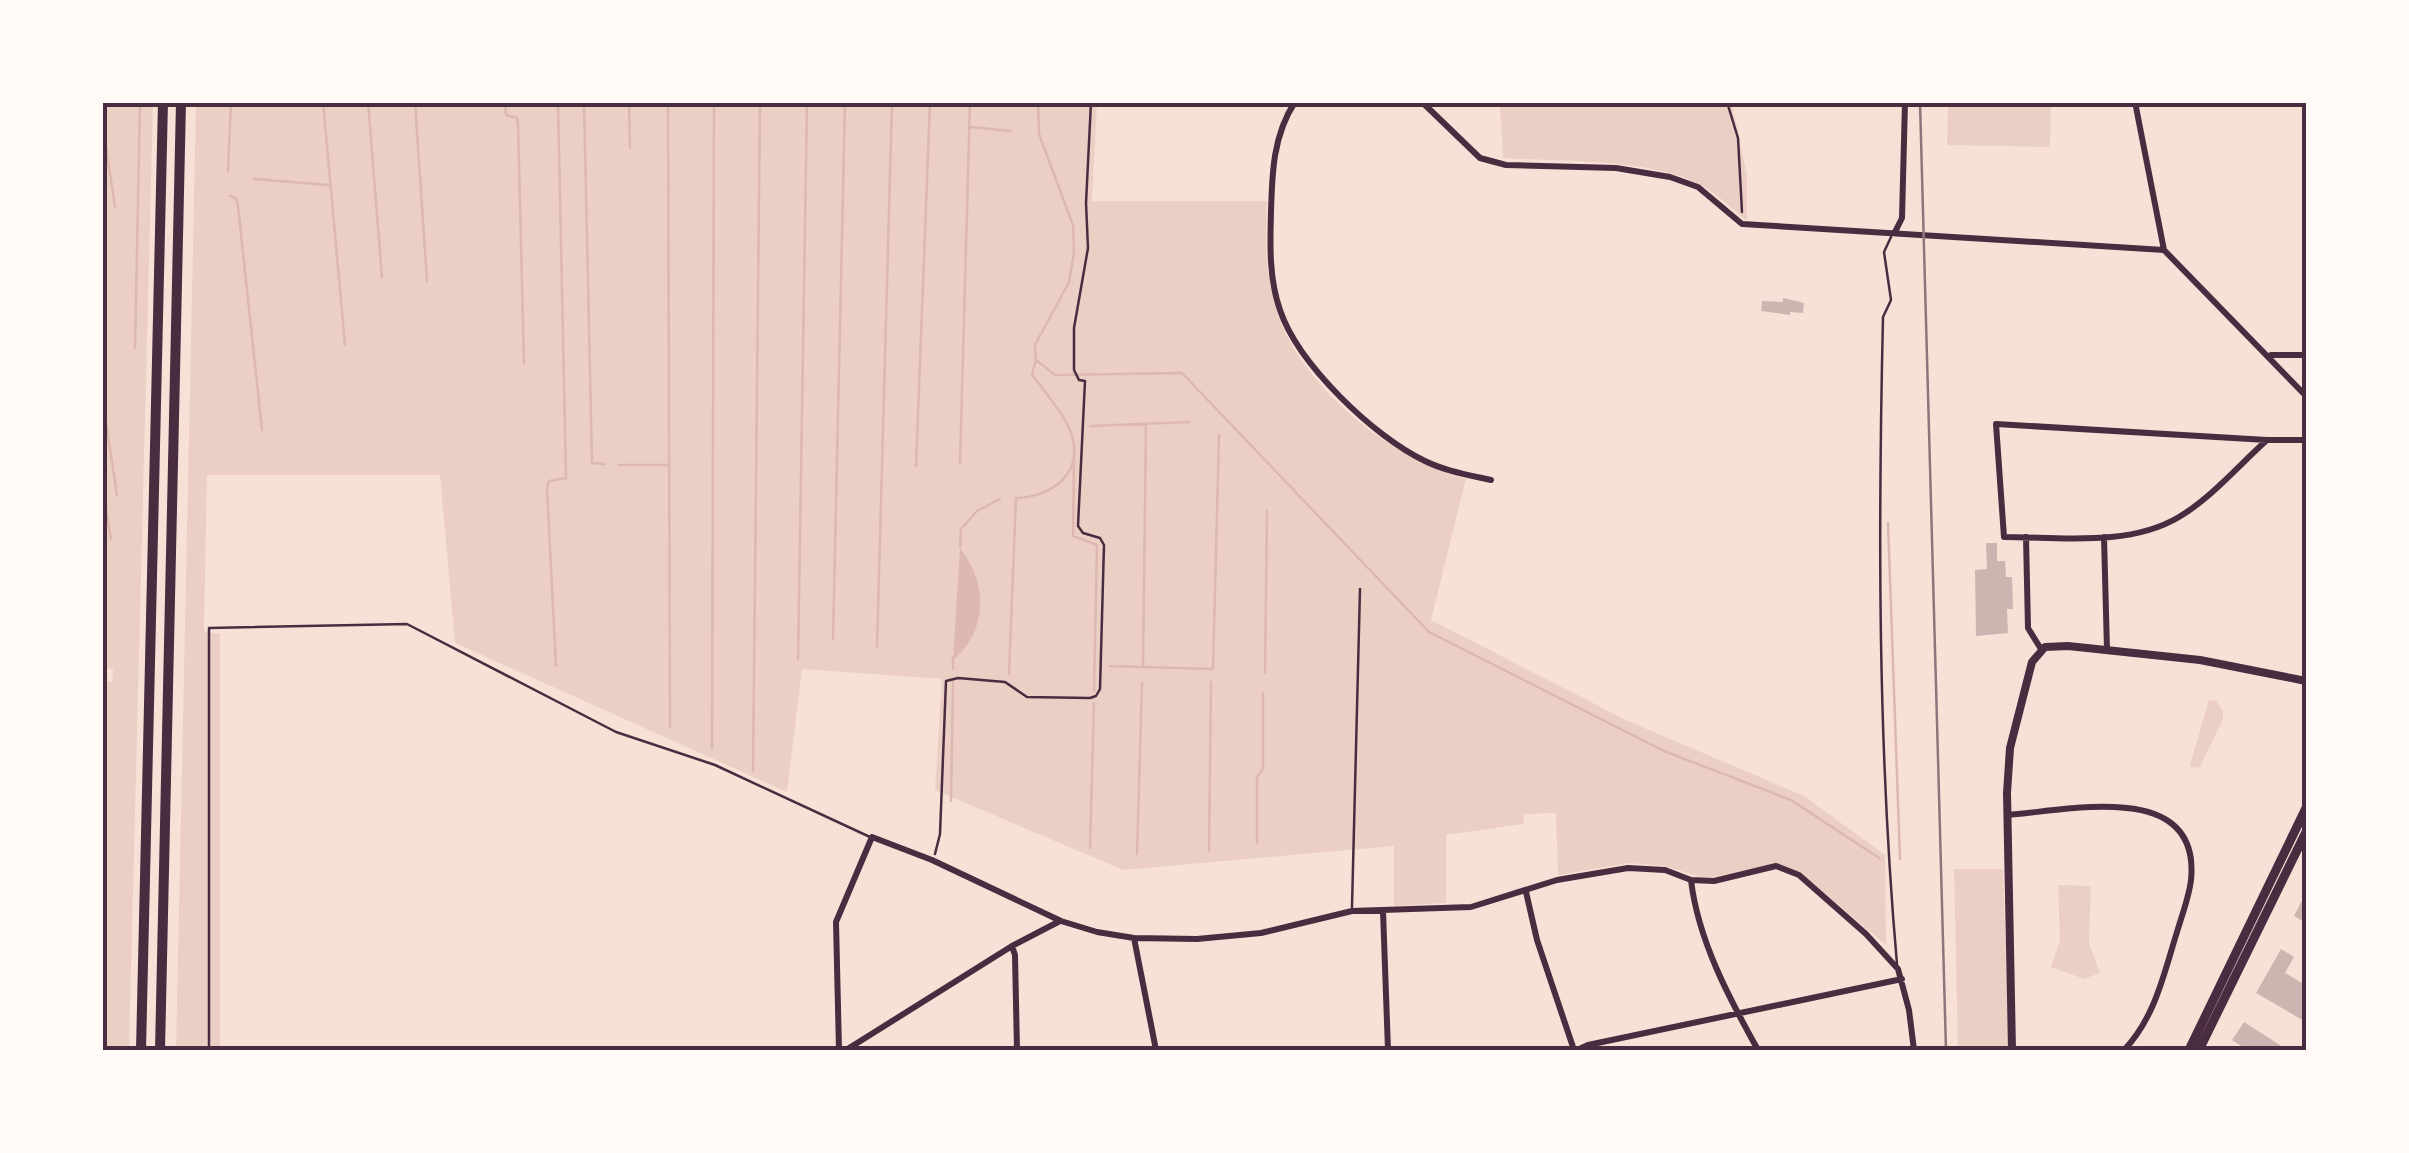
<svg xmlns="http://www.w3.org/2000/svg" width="2409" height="1153" font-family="Roboto,sans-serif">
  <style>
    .green { fill: #ebcfc5 }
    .water { fill: #dcb8b0 }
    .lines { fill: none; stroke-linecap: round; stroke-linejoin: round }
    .stream { stroke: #dcb8b0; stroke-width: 2.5 }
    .building { fill: #ccb4b1 }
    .path { stroke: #4a2c40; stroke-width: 2.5 }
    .service { stroke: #4a2c40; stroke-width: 2.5 }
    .minor { stroke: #4a2c40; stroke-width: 6 }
    .tertiary { stroke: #4a2c40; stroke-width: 8 }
    .primary { stroke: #4a2c40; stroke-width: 9 }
    .motorway { stroke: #4a2c40; stroke-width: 10 }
    .rail { stroke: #8f747c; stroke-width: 2.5 }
    .neatline { fill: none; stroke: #4a2c40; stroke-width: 4 }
  </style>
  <rect width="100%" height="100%" fill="#f7e1d7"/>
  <path class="green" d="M102,103h51l-24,947h-27v-368h10l1,-13 -11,-1z
    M196,103h901l-5,98h175c-2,37 -2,72 9,108 22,75 115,151 190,170l-35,141 197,101 176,75 81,59 1,90 -84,-71 -26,-11 -63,14h-13l-35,-11 -36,-3 -71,12 -2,-62 -32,1 -1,10 -77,11v68l-52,3v-60l-271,24 -188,-80 7,-111 -140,-10 -15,123 -332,-149 -15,-168h-233l-3,156 16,3v416h-44z
    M1500,103h232l15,73v45c-16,-13 -32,-29 -50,-38 -54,-25 -135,-21 -194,-25z
    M1948,103h103l-1,44 -103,-2z
    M2209,700l7,1 7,10v8l-23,48 -8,1 -2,-3z
    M1954,869h49l6,181h-51z
    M2058,885l33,1 -2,57 11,30 -16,6 -33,-12 9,-27z"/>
  <path class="water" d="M960,548c28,35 28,83 -7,112z"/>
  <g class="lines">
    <path class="stream" d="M323,102l22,243
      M368,102l14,175
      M415,102l12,179
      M505,102l1,13 11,3 1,6 6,239
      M584,102l8,361 13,1
      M629,102l1,46
      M668,102l2,625
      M102,119l13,88
      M971,127l40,4
      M228,171l3,-69
      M254,179l74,6
      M230,196l6,2 2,8 24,224
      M135,348l5,-246
      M1036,360l19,15 127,-2 247,259 235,119 127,49 88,58
      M102,395l15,100
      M1090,426l99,-4
      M1074,459l-1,77 24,9 -3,146
      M960,464l10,-362
      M619,465h48
      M916,466l14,-364
      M102,484l9,55
      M1888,523l12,336
      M960,547l1,-18 16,-18 23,-12
      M833,639l12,-537
      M877,647l15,-545
      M798,660l9,-558
      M1143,665l3,-241
      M556,666l-9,-178 2,-7 17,-3 -8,-376
      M1110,666l103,3 6,-234
      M953,669v-12
      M1265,673l2,-162
      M1009,674l7,-176c36,-1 69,-25 55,-65 -7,-20 -27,-41 -39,-59l4,-14 -1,-15 34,-63 5,-29 -1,-28 -34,-91 -1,-32
      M712,748l2,-646
      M753,771l7,-669
      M951,801l2,-120
      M1257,843v-66l6,-8v-76
      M1090,848l4,-145
      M1209,851l2,-169
      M1137,854l5,-171"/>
  </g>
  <path class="building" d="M1783,298l21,5 -1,10 -13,-1v3l-29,-4 1,-10 21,1z
    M1986,543h11v18h8l1,16h6l1,32h-6l1,24 -32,3 -1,-66 12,-1z
    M2306,893v30l-12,-7z
    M2281,949l13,8 -9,16 17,10 4,-8v14l-4,7 4,2v24l-50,-29z
    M2244,1022l39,25 -3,3h-33l-15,-10z"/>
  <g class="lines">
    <path class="path" d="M1727,102l11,36 4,74
      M935,854l5,-20 6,-153 12,-3 47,4 22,15 63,1 6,-2 4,-7 4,-144 -4,-7 -17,-5 -5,-7 7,-145 -6,-1 -5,-10v-42l14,-80 -2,-45 5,-101"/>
    <path class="service" d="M1891,237l-7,15 7,48 -8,17c-5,216 -5,432 14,647
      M1352,907l8,-318
      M209,1050v-422l198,-4 209,108 99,33 155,72"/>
    <path class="minor" d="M1295,102c-22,33 -23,72 -24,110 -1,33 -2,67 9,98 18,54 94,127 145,151 20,10 44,14 66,19
      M1422,102l58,56 26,7 110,3 54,9 28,10 44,37 422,26 142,146
      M2135,102l29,148
      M1895,232l7,-14 3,-116
      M2271,355h35
      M2267,440c-28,25 -56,58 -88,77 -50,30 -120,20 -175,20l-8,-113 271,16h39
      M2026,537l2,91 13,21
      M2104,537l3,113
      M2007,815c60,-4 194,-37 184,65 -2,17 -9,35 -14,52 -13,41 -22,86 -53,118
      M1691,880c7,60 38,118 67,170
      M1526,892l11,48 37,110
      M1383,911l5,139
      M1134,938l22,112
      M1012,946l3,9 2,95
      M839,1050l-3,-128 36,-85 60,23 129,61 36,11 37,6 63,1 64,-6 91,-22 119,-4 86,-27 71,-12 37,2 26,10 23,1 62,-15 23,9 67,59 32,35 11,41 5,40
      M839,1050h7l166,-104 48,-25
      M1577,1050l11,-5 314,-66"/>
    <path class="tertiary" d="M2012,1050l-5,-257 3,-45 22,-86 13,-15 23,-1 132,14 106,21"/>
    <path class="primary" d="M2189,1050l117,-242
      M2199,1050l107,-218"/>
    <path class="motorway" d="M141,1050l22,-948
      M160,1050l21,-948"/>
    <path class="rail" d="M1920,102l26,948"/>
  </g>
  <rect width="2409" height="1153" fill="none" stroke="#fffaf5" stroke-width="210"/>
  <rect x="105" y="105" width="2199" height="943" class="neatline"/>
</svg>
